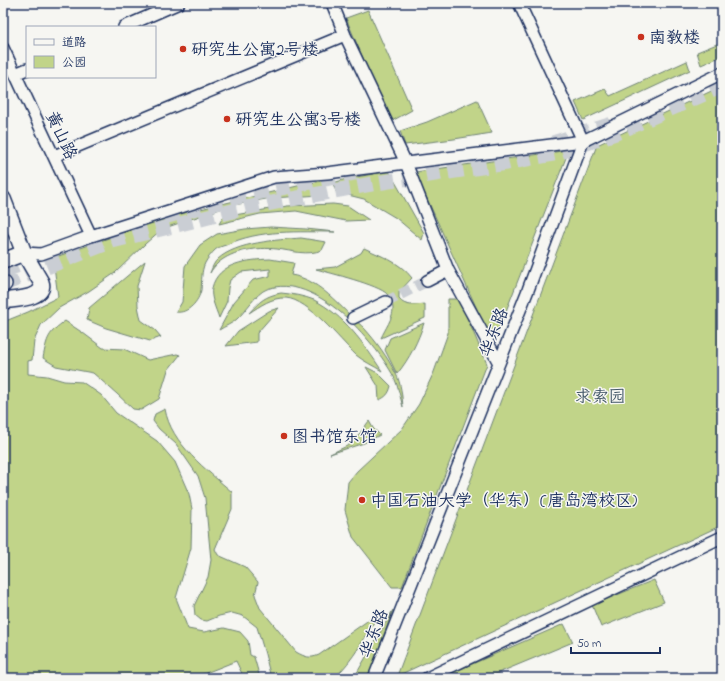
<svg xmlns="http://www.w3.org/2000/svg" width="725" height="681" font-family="'Indie Flower','LXGW WenKai TC',sans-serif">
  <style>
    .green { fill: #c1d489; stroke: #6e8274 }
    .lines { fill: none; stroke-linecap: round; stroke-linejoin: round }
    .street-tunnel { stroke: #caced4; stroke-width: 11; stroke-dasharray: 11 5.5; stroke-linecap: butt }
    .secondary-tunnel { stroke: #caced4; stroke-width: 15; stroke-dasharray: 15 8; stroke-linecap: butt }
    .street-casing { stroke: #1b2f5e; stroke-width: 14 }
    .secondary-casing { stroke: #1b2f5e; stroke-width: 18 }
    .street { stroke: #f6f6f2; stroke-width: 11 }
    .secondary { stroke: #f6f6f2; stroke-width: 15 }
    .poi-dot { fill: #c8321e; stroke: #f6f6f2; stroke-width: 1.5 }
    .labels { text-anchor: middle; stroke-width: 3; stroke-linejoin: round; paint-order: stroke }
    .poi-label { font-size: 17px; fill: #1b2f5e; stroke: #f6f6f2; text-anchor: start }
    .street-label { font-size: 17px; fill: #1b2f5e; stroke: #f6f6f2 }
    .park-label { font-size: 17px; fill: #445869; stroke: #f6f6f2 }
  </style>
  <rect width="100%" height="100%" fill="#f6f6f2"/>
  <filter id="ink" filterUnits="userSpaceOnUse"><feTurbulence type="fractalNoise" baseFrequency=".025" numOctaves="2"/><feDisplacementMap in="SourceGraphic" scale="8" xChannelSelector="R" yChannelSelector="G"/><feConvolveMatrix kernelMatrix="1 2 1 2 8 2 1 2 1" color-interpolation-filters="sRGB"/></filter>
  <g filter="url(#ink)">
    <path class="green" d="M368,10l44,100 -22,12 -44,-104z
      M722,42v14l-21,9 -4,-13z
      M687,61l3,9 -107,50 -8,-18 30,-13 5,7z
      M722,86v439l-325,151 200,-531z
      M477,100l15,33 -38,6 -49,6 -5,-14 27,-9z
      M569,150l-72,184 -11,-5 -71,-157z
      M389,171l35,62 -2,7 -26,-22 -32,-19 -28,-7 -3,-9 13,-4z
      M322,181l3,8 -3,6 -51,3 -42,8 -67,23 -17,15 -30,29 -26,18 -30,17 -18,17 -7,16 -2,19 -4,1v13l19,2 17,5 18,1 19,13 15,18 41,28 18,21 14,32 3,15 -1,39 -15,50 12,31 16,3 20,-4 16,4 8,9 2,14 4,2 6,21h-16l-8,-17 -43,17h-190v-356l25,-10 30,-15 -5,-39 114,-41 143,-34z
      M333,204l15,2 21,14 -23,1 -50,-10 -36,3 -41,10 4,-7 64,-11z
      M271,227l35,2 29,3c-37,0 -75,-3 -109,13 -4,1 -9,3 -11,5 -3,3 -8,9 -10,13 -4,8 -3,18 -4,27 -2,11 -13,24 -25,22l6,-10 3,-36 15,-21 17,-11 28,-5z
      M301,238l25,4 -4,8c-15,6 -29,1 -45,-1 -20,-2 -44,1 -59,14 -3,3 -6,6 -8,10 2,-5 4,-11 8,-14 19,-17 59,-19 83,-21z
      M364,248c17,8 36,14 48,30l-13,14v7c6,8 16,6 26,5v14l-44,20c4,-9 12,-20 12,-29 0,-5 -3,-11 -6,-15 -8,-9 -57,-21 -71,-25l19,-2 26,-14z
      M270,259l24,4 -3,12c26,4 44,26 62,43 4,4 8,7 11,10 12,13 24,30 32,46 5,9 6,22 7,33 -3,-10 -5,-21 -9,-30 -20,-37 -79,-105 -127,-88 -11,4 -21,22 -30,30 -5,5 -12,7 -18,11l15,-28 19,-22 17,-4v-7l-29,3 -11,8 -2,8 -1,13 -8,17c-3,-9 -9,-21 -7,-30 6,-26 37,-28 58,-29z
      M145,261l-8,25 1,20 3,14 14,10 6,7 -11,4 -44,-13 -19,-8 2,-12z
      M281,293c11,1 23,3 33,7 30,15 50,44 68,71 -8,-5 -19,-10 -26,-16 -17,-16 -47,-55 -70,-57 -14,-1 -26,8 -37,15 11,-12 16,-17 32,-20z
      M448,299h11l28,65 -85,223h-10l-39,-50 -8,-27 3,-28 9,-11 45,-42 17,-25 15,-32 14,-39z
      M279,308l-22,25v9l-31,4 12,-15 31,-20z
      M65,321l18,12 20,15 21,1 24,11 29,-6 3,1 -12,15 -9,29 -18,11 -8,-1 -16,-15 -24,-21 -37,-7 -13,-8c4,-20 5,-25 22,-37z
      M424,323c-6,18 -14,35 -27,51l-12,-24 5,-12z
      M366,367l12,6 13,13c-2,8 -5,11 -12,14l-1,-14z
      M165,409c6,35 42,61 67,83v17l-17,40 3,6 27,12 13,15 -3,13 5,13 36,44c9,5 14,7 23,3l61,-43c-14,23 -26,48 -46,66h-63l-6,-24 -8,-27 -14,-11 -11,-3 -13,3 -12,5 -6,-1 -6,-5 -1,-9 14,-29 3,-17 -6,-62 -7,-22 -22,-32 -17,-15 -6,-8 2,-7z
      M369,421l4,7 7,7 -16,8 -34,11 19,-9 11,-12z
      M654,580l10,22 -63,25 -9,-22z
      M393,610l-25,68h-14z
      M564,624l9,18 -87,36h-46z"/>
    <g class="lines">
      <path class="street-tunnel" d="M386,302l41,-21"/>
      <path class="secondary-tunnel" d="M553,143l59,-19
        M164,217l78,-21 113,-23
        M3,271l38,-14
        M4,284l108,-43 133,-33 132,-25 130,-20 51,-10 58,-20 106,-47"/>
      <defs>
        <path id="street" d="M332,3l13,32 61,128 177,-22 -64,-138
          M124,27l55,-24
          M3,48l88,188
          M15,74l12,-5
          M54,156l291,-121
          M24,253l17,1 50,-18 183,-59 53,-4 79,-10 42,107 51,93
          M427,281l21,-11
          M353,318l33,-16
          M374,678l154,-388 55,-149 139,-68
          M427,678l295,-141"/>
        <path id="secondary" d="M3,199l21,54 17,29c6,17 -27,17 -38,19
          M3,261l21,-8
          M3,284h1"/>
      </defs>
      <use href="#street" class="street-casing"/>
      <use href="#secondary" class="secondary-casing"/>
      <use href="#street" class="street"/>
      <use href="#secondary" class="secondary"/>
    </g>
  </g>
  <g class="poi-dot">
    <circle cx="641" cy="37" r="4"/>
    <circle cx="183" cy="49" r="4"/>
    <circle cx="227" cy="119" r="4"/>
    <circle cx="284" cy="436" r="4"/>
    <circle cx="362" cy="500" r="4"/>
  </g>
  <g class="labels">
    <g class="poi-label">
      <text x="649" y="43">南教楼</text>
      <text x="191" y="55">研究生公寓2号楼</text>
      <text x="235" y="125">研究生公寓3号楼</text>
      <text x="292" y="442">图书馆东馆</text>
      <text x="370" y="506">中国石油大学（华东）(唐岛湾校区)</text>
    </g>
    <g class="street-label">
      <text transform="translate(62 135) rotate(65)" y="6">黄山路</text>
      <text transform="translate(493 332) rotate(-69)" y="6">华东路</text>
      <text transform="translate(373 633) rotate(-69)" y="6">华东路</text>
    </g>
    <g class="park-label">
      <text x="600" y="402">求索园</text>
    </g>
  </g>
  <rect width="725" height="681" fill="none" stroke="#f6f6f2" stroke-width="16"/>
  <rect x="8" y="8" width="709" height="665" fill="none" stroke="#1b2f5e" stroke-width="1.5" filter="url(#ink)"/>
  <rect x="26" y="26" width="130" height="52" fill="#f6f6f2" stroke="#9ea6b7"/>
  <rect x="34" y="39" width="20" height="6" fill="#f6f6f2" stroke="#9ea6b7"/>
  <text x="62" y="46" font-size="12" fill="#1b2f5e">道路</text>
  <rect x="34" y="56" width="20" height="12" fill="#c1d489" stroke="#9ea6b7"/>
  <text x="62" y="66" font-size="12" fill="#1b2f5e">公园</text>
  <path d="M571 647v6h89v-6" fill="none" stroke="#1b2f5e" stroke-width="2"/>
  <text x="577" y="647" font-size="12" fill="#1b2f5e" stroke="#f6f6f2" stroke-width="3" paint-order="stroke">50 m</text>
</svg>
